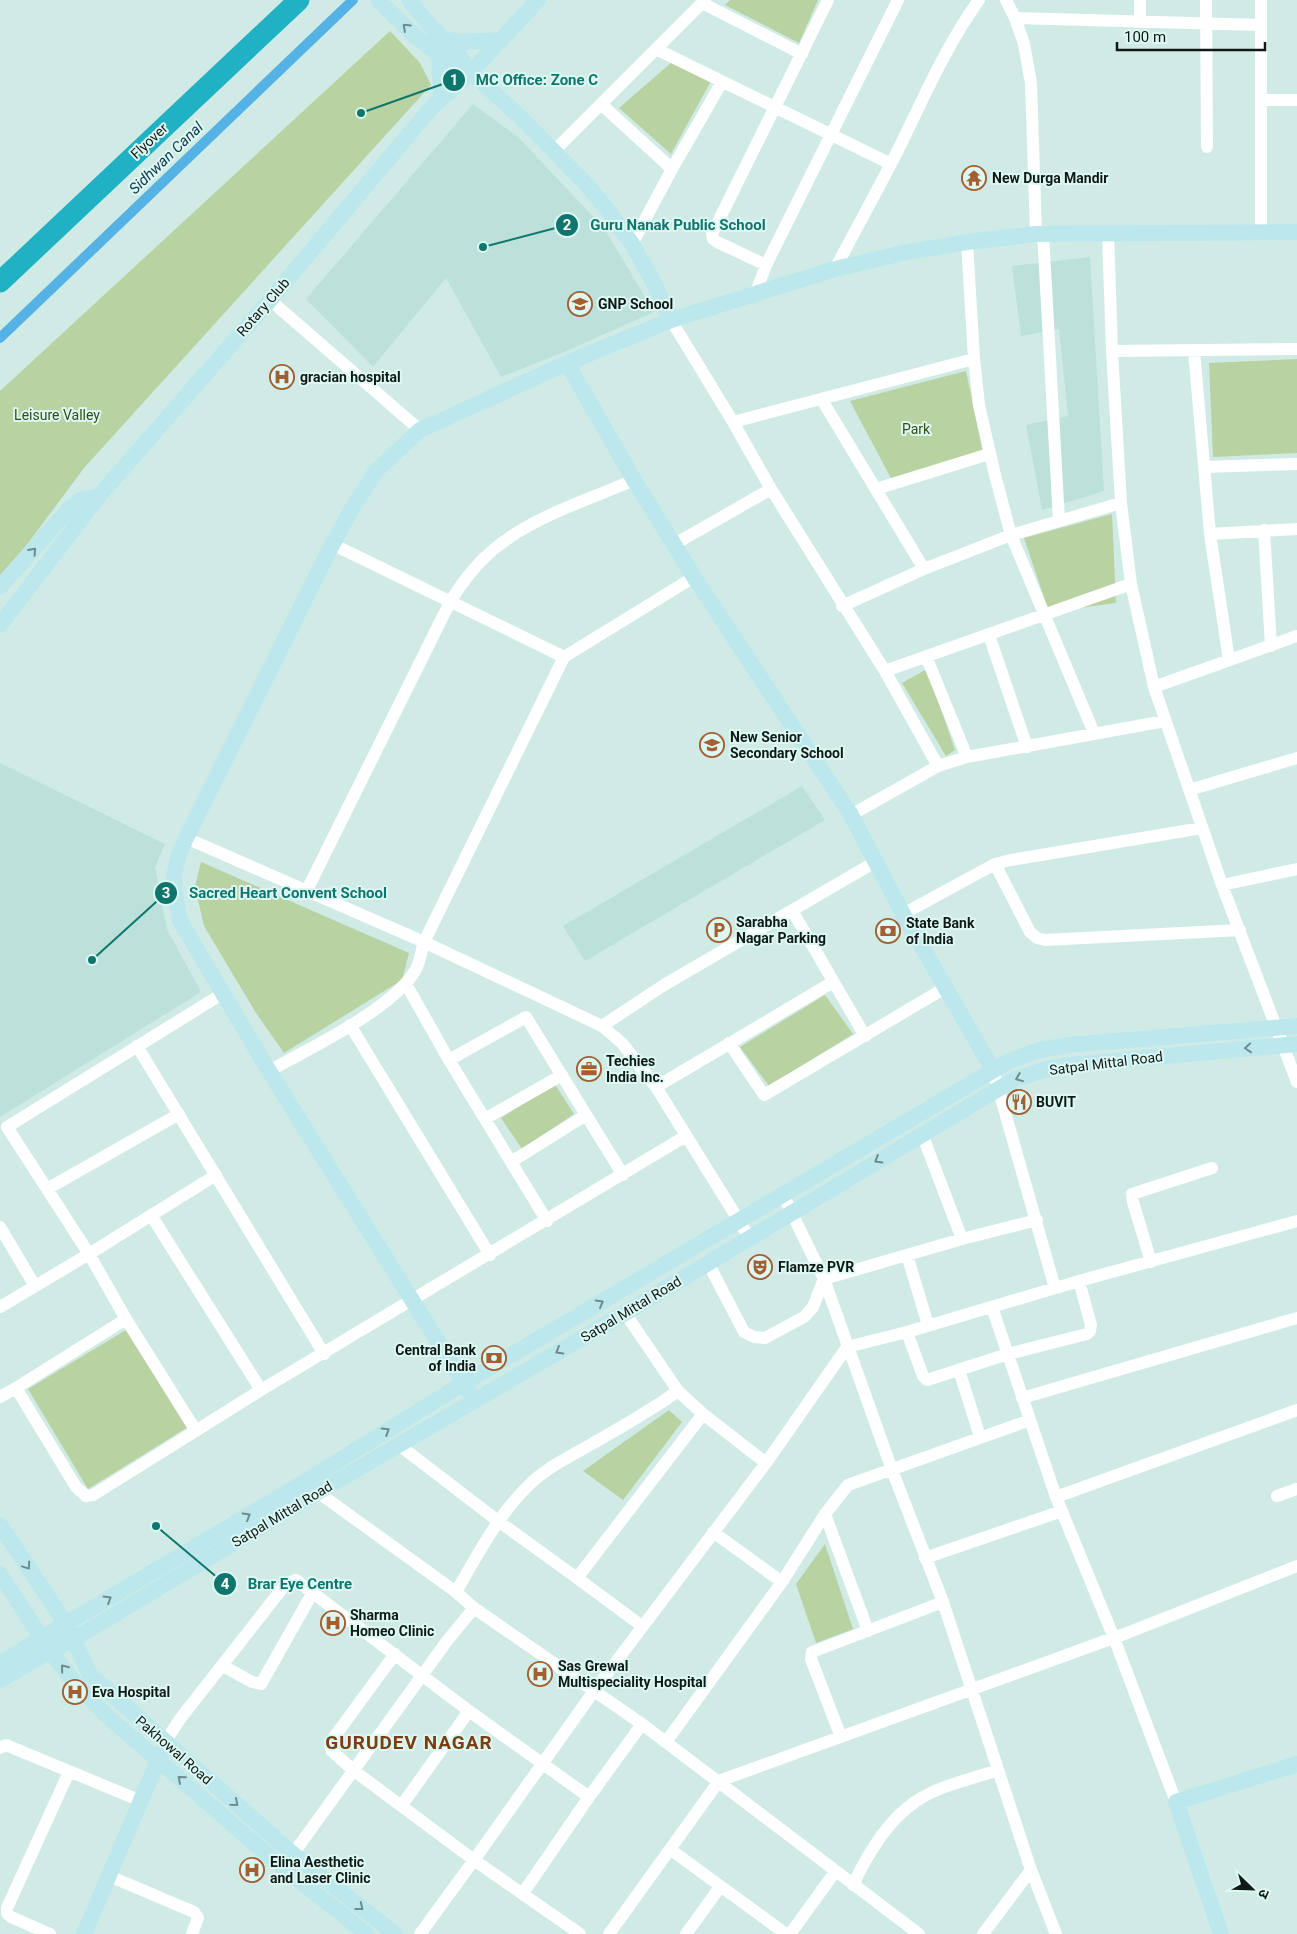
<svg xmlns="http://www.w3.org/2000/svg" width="1297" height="1934" font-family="Roboto,'Noto Sans Devanagari',sans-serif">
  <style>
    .built { fill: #bce1da }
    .green { fill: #b8d2a2 }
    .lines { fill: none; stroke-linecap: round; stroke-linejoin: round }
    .canal { stroke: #55b2e5; stroke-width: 10 }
    .street { stroke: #fff; stroke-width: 12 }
    .secondary { stroke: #bce8ed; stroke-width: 16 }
    .highway { stroke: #20b1c4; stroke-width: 21 }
    .oneway { stroke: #6e8b8d }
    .labels { text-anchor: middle; stroke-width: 4; stroke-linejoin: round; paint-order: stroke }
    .street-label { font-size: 14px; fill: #0f1917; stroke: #ddf8f3 }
    .poi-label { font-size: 14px; font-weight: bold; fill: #0f1917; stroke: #ddf8f3; text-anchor: start }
    .park-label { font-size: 14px; fill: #324c14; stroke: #ddf8f3 }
    .water-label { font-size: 15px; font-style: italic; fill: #10394e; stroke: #ddf8f3 }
    .district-label { font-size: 19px; font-weight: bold; letter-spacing: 1px; fill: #7a3e10; stroke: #ddf8f3 }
    .leader { fill: none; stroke: #0f766e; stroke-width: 2 }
    .callout-dot { fill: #0f766e; stroke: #ddf8f3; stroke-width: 2 }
    .mark-label { font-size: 15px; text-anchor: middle; font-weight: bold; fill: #fff }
    .callout-label { font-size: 15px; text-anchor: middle; font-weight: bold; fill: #0f766e; stroke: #ddf8f3; stroke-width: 4; stroke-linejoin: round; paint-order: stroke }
  </style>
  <rect width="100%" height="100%" fill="#d0ebe6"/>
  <path class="built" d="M473,104l44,32 87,92 50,84 -92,41 -61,24 -55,-99 -73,89 -67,-68z
    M1090,257l14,234 -62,19 -16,-85 42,-9 -9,-87 -38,7 -9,-70z
    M0,763l165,81 -10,23 12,62 34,63 -201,125z
    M802,786l23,34 -240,141 -22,-35z"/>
  <path class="green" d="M730,0h88l-19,43 -74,-38z
    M390,31l30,32 11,22 -347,383 -84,113v-190z
    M672,62l39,19 -40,73 -52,-46z
    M1297,359v94l-84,4 -4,-94z
    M966,371l17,83 -90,28 -43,-81z
    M1112,514l4,89 -67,9 -25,-74z
    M927,669l28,81 -9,6 -44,-73z
    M201,862l208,91 -7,27 -118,73 -28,-40 -52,-87 -9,-39z
    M825,995l28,39 -84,52 -29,-39z
    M554,1083l20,31 -52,35 -21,-31z
    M126,1330l62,97 -100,62 -60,-100z
    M669,1410l13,12 -59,78 -40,-29z
    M825,1544l28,85 -37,14 -20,-59z"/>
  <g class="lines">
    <path class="canal" d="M0,338l353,-338"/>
    <path class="street" d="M1006,0l9,18 9,26 7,39 5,151
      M1140,0v22
      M1206,0l1,147
      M702,3l100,51
      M1015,18l246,7
      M656,49l235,115
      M1262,100h35
      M601,104l71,65
      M553,152l152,-152
      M1108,232l4,119 9,152 10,81 23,103 68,198 75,197
      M1261,232v-232
      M1043,233l16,288
      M967,242l7,117 5,46 16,70 16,60 83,198
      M632,244l40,-75 50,-87
      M766,265l-49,-23 -4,-3 -1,-5 116,-234
      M835,269c22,-42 45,-83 66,-125 24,-49 46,-100 78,-144
      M756,292l10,-27 132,-265
      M270,300l150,130
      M671,320l62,102 38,67 114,182 53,95 -87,49
      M1112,351l185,-2
      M1194,351l16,183 19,126
      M822,400l102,169 -82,37
      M733,422l241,-63
      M1204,467l93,-3
      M876,489l113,-35
      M1264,530l7,116
      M1210,534l87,-5
      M332,544l232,113
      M673,545l98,-56
      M924,569l87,-34 110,-32
      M989,635l38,112
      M926,656l41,101
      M885,671l246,-87
      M1154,687l143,-51
      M938,766l29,-9 198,-36
      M1189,790l108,-32
      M186,838l238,104 178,84 20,17 34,44 93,150
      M995,864l35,68 7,6 8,2 195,-10
      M1222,885l75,-16
      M307,890l143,-288c12,-20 26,-38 44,-53 40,-33 94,-49 140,-69
      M793,912l72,124
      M903,914l92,-50 16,-4 191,-32
      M406,984l43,76
      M350,1025l140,230
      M602,1026l62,-41 211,-123
      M729,1043l35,52 181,-107
      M137,1046l187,308
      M993,1070l62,218
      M269,1071c41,-23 122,-61 146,-100 5,-8 6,-20 9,-29l140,-285 130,-80
      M656,1087l177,-105
      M485,1119l77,-44
      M922,1134l40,105
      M511,1162l75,-47
      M47,1189l132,-75
      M783,1195l41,84 68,191 51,132 88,268 25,64
      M151,1215l110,175
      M547,1221l-98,-161 77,-43 97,158
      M0,1227l35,59
      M907,1255l21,70
      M1151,1262l-18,-60 -1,-8 80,-26
      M708,1263l36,69 10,5 11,1 39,-21 9,-10 11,-28 138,-40 75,-19
      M0,1307l89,-53 127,-79
      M992,1307l64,190 58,141 62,164
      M625,1313l53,78 25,23 63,49 81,-116 60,-15 172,-51 218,-60
      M126,1319l-37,-65 -82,-127 215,-133
      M907,1332l16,44 4,4 81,-26 79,-20 3,-3 1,-6 -12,-44
      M959,1370l21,67
      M0,1397l16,-9
      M1022,1398l275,-80
      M196,1431l-70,-112 -110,69 60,99 10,9 7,-1 168,-105 425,-254
      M399,1445l99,76 79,57 126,-164
      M312,1488l144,104 18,16 168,116 277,210
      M1277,1496l20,-7
      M1056,1497l241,-87
      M825,1514l43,117
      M713,1532l69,50
      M925,1558l137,-47
      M577,1578l65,48
      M456,1592c22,-38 43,-79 76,-110 17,-15 38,-26 58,-37 30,-17 60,-34 88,-54
      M395,1654l-63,86 -2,5 2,6 21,19 121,90 106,74
      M223,1666l29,16 9,2 52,-92
      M841,1737l-30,-78 1,-7 131,-50
      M165,1742l15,-23 105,-134 11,-5 173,131 120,86 53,-73
      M666,1742l116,-160 43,-68 23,-29 182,-65
      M0,1748l6,-3 135,56
      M402,1805l67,-94
      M671,1850l115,84
      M293,1854l154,-213 27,-33
      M109,1876l85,36 4,6 -6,16
      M853,1885c14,-30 34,-64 62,-83 22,-16 57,-23 83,-32
      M523,1893l66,-96
      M50,1934l-39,-17 -4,-4v-5l62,-136
      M420,1934l54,-74 120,-169 172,-228
      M609,1934l110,-153 408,-148 170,-67
      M686,1934l34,-47
      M790,1934l45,-62
      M983,1934l48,-64"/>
    <path class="secondary" d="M378,0l35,34 26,21 32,17 50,46 67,68 22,27 22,31 22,39 17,37
      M409,0l23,28 25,25 12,17
      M443,39l17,3 41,-2
      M439,55l2,44
      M567,363l67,117 60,97 157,238 52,99 90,156
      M0,587l70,-79 10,-8 18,-3
      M0,625l98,-128 172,-197 162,-193 39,-35 67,-72
      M475,1401l-206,-330 -89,-150 -5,-26 -1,-20 5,-21 7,-16 144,-289 21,-39 25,-39 44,-41 147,-67 104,-43 164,-51 68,-16 64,-11 69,-8 261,-2
      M0,1525l66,99 24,51 203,179 102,80
      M0,1574l50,77 26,33 31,32 175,151 85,67
      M0,1663l304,-181 160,-99 545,-322 30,-11 29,-5 229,-19
      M0,1680l50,-29 24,-12 244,-147 307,-179 390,-234 36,-11 18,-3 228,-21
      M84,1934l78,-183
      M1221,1934l-45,-132 121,-38"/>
    <path class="highway" d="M0,282l299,-282"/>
  </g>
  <defs><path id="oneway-chevron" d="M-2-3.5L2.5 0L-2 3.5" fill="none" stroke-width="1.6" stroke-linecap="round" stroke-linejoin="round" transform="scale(1.25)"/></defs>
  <g class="oneway">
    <use href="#oneway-chevron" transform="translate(406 27) rotate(-137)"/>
    <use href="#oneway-chevron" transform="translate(33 551) rotate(-48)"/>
    <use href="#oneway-chevron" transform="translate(1248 1048) rotate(175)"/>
    <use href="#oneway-chevron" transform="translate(1019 1078) rotate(158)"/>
    <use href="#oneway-chevron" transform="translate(878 1160) rotate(149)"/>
    <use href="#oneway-chevron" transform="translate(600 1303) rotate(-30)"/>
    <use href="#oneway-chevron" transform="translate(559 1351) rotate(150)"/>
    <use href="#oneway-chevron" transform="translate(386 1431) rotate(-32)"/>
    <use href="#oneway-chevron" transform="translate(247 1516) rotate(-31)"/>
    <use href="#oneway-chevron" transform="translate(27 1566) rotate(56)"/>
    <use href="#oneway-chevron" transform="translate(108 1599) rotate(-31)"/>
    <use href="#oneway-chevron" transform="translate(64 1668) rotate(-129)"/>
    <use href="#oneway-chevron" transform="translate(181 1779) rotate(-139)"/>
    <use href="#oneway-chevron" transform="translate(235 1803) rotate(41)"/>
    <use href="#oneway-chevron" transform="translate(360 1907) rotate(38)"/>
  </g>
  <defs>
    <symbol id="temple-ring" viewBox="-11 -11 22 22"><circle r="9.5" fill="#ddf8f3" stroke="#a35f31" stroke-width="1.5"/><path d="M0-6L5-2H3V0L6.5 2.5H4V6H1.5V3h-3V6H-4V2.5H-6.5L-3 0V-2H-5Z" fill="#a35f31"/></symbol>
    <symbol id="school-ring" viewBox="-11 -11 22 22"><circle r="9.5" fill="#ddf8f3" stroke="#a35f31" stroke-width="1.5"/><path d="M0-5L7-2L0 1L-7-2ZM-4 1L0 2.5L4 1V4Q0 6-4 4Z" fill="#a35f31"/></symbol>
    <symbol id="hospital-ring" viewBox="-11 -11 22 22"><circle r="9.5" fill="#ddf8f3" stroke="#a35f31" stroke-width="1.5"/><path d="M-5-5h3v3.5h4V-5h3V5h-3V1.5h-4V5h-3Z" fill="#a35f31"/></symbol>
    <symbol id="parking-ring" viewBox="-11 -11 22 22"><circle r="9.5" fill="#ddf8f3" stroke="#a35f31" stroke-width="1.5"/><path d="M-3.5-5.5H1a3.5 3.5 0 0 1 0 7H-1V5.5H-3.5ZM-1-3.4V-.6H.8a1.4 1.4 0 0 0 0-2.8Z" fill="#a35f31"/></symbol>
    <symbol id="bank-ring" viewBox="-11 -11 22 22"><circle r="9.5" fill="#ddf8f3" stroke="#a35f31" stroke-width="1.5"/><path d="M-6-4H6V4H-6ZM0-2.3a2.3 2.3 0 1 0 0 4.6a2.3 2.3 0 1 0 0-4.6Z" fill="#a35f31"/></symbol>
    <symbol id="office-ring" viewBox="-11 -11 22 22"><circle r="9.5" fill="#ddf8f3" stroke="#a35f31" stroke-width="1.5"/><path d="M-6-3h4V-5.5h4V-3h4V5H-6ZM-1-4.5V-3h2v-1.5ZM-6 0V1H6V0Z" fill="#a35f31"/></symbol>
    <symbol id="restaurant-ring" viewBox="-11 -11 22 22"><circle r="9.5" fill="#ddf8f3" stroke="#a35f31" stroke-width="1.5"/><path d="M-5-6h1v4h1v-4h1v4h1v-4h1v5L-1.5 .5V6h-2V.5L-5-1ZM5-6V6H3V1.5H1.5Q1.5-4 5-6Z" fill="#a35f31"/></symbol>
    <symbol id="theatre-ring" viewBox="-11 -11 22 22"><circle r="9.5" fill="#ddf8f3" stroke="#a35f31" stroke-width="1.5"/><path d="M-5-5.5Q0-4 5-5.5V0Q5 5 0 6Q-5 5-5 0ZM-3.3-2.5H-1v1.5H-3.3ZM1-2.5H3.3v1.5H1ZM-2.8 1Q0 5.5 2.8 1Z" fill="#a35f31"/></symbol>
  </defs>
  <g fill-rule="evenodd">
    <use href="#temple-ring" x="960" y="164" width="28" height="28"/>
    <use href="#school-ring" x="566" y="290" width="28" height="28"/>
    <use href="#hospital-ring" x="268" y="363" width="28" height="28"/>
    <use href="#school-ring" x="698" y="731" width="28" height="28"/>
    <use href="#parking-ring" x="705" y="916" width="28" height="28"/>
    <use href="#bank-ring" x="874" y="917" width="28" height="28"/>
    <use href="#office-ring" x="575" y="1055" width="28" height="28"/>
    <use href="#restaurant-ring" x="1005" y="1088" width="28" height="28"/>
    <use href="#theatre-ring" x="746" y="1253" width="28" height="28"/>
    <use href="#bank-ring" x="480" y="1344" width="28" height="28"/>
    <use href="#hospital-ring" x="319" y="1609" width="28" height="28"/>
    <use href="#hospital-ring" x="526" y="1660" width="28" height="28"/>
    <use href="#hospital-ring" x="61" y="1678" width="28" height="28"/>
    <use href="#hospital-ring" x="238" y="1856" width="28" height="28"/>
  </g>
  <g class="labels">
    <g class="street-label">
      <text transform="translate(149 141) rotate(-43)" y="5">Flyover</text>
      <text transform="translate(263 307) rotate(-49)" y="5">Rotary Club</text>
      <text transform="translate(1106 1063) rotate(-7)" y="5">Satpal Mittal Road</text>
      <text transform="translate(631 1309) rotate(-31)" y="5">Satpal Mittal Road</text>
      <text transform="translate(282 1514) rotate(-31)" y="5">Satpal Mittal Road</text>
      <text transform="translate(174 1750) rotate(41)" y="5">Pakhowal Road</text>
    </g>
    <g class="poi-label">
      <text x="992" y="183">New Durga Mandir</text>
      <text x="598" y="309">GNP School</text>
      <text x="300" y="382">gracian hospital</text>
      <text x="730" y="742">New Senior<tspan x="730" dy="16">Secondary School</tspan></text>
      <text x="736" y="927">Sarabha<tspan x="736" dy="16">Nagar Parking</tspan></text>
      <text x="906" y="928">State Bank<tspan x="906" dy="16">of India</tspan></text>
      <text x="606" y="1066">Techies<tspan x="606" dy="16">India Inc.</tspan></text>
      <text x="1036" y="1107">BUVIT</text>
      <text x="778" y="1272">Flamze PVR</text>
      <text x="476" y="1355" text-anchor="end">Central Bank<tspan x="476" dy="16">of India</tspan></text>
      <text x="350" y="1620">Sharma<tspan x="350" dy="16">Homeo Clinic</tspan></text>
      <text x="558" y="1671">Sas Grewal<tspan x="558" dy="16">Multispeciality Hospital</tspan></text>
      <text x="92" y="1697">Eva Hospital</text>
      <text x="270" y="1867">Elina Aesthetic<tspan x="270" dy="16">and Laser Clinic</tspan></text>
    </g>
    <g class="park-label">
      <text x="57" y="420">Leisure Valley</text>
      <text x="916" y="434">Park</text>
    </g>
    <g class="water-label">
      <text transform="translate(166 158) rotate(-44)" y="5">Sidhwan Canal</text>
    </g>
    <g class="district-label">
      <text x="409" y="1749">GURUDEV NAGAR</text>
    </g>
  </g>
  <path class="leader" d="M361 113L454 80M483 247L567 225M92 960L166 893M156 1526L225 1584"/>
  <g class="callout-dot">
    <circle cx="361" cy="113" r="5"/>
    <circle cx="483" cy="247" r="5"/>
    <circle cx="92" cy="960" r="5"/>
    <circle cx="156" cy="1526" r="5"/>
    <circle cx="454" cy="80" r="12"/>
    <circle cx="567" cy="225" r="12"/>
    <circle cx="166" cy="893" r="12"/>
    <circle cx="225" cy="1584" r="12"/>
  </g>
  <g class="mark-label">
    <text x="454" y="85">1</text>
    <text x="567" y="230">2</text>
    <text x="166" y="898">3</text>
    <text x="225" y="1589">4</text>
  </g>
  <g class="callout-label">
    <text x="537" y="85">MC Office: Zone C</text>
    <text x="678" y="230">Guru Nanak Public School</text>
    <text x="288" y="898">Sacred Heart Convent School</text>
    <text x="300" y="1589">Brar Eye Centre</text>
  </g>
  <g transform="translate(1252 1889) rotate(113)" stroke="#ddf8f3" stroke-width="4" paint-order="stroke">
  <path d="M0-4L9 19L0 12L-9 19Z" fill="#0f1917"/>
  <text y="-8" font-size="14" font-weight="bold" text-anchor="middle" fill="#0f1917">उ</text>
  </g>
  <path d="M1117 42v8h148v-8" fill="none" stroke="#0f1917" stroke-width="2.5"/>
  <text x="1124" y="42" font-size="15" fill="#0f1917" stroke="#ddf8f3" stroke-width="4" paint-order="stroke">100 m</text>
</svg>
